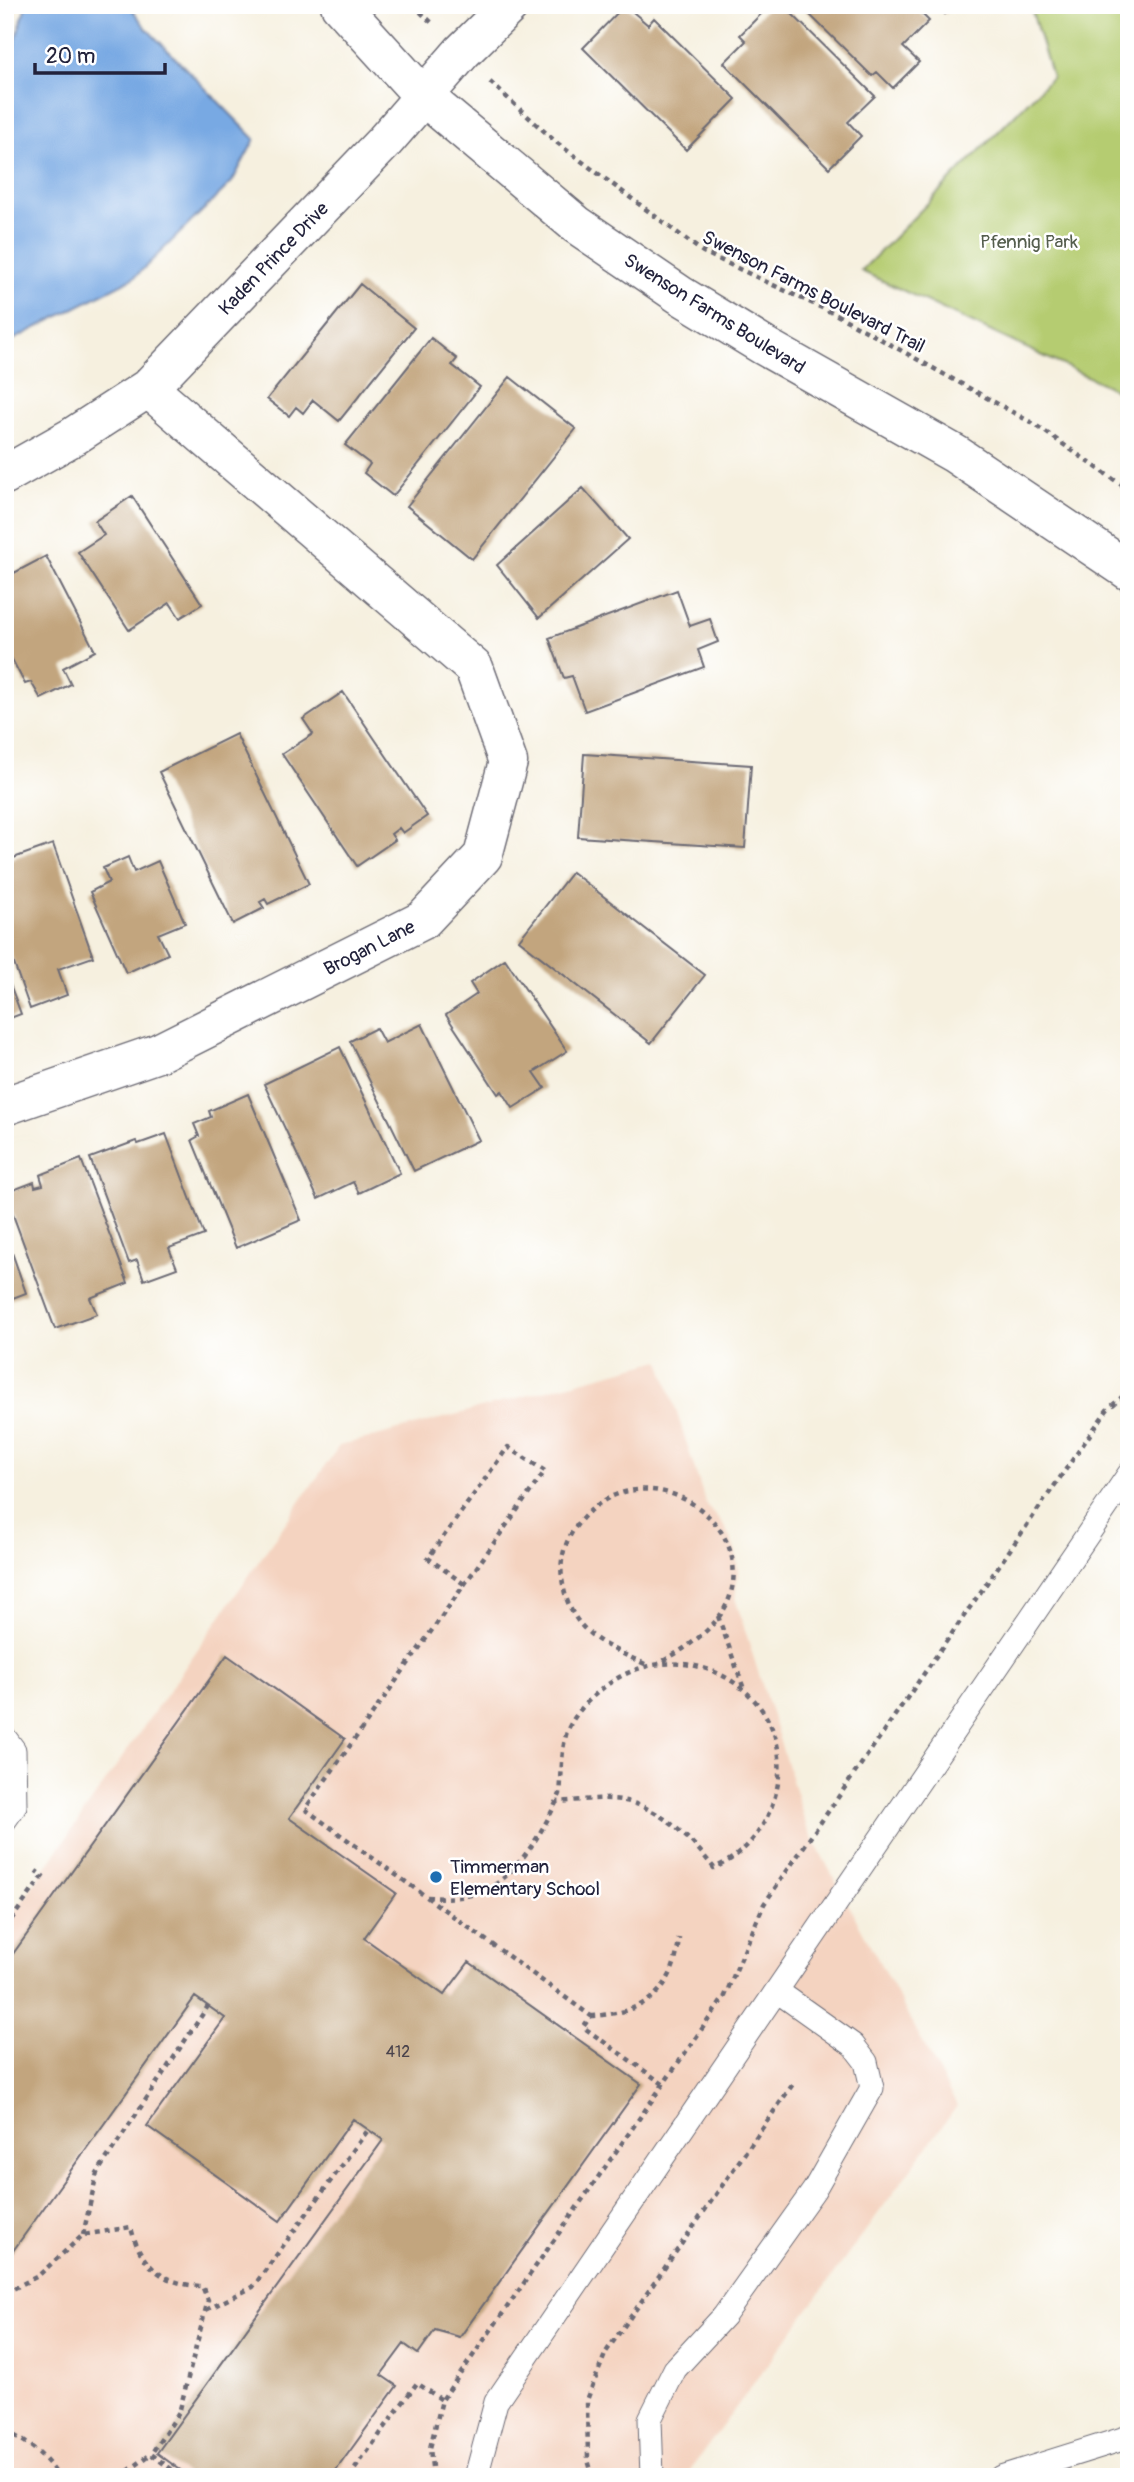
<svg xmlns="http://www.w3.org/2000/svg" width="1134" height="2482" font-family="Pangolin,sans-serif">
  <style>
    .built { fill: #f4d3c0 }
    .green { fill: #b5cc71; stroke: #6c7756; stroke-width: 2 }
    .water { fill: #78a9e3; stroke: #4d668f; stroke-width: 2 }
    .building { fill: #c2a57e }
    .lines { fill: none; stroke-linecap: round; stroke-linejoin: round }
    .service-casing { stroke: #6c6a74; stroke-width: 25 }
    .minor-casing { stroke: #6c6a74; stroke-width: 41 }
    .tertiary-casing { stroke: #6c6a74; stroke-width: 41 }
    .path { stroke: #6c6a74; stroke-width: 4.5; stroke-dasharray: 5 5; stroke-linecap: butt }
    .service { stroke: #fff; stroke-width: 23 }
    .minor { stroke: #fff; stroke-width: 38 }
    .tertiary { stroke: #fff; stroke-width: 38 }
    .poi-dot { fill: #1f6fb2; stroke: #fff; stroke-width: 2.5 }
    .labels { text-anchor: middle; stroke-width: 5; stroke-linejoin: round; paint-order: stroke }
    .number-label { font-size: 16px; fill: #4a434c }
    .park-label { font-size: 19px; fill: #555e4e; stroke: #fff }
    .street-label { font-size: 19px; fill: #22223b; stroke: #fff }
    .poi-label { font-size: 19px; fill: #22223b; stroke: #fff; text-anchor: start }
  </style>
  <rect width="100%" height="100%" fill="#fff"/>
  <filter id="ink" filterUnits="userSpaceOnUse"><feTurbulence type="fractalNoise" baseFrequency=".0143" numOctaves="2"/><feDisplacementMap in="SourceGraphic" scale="14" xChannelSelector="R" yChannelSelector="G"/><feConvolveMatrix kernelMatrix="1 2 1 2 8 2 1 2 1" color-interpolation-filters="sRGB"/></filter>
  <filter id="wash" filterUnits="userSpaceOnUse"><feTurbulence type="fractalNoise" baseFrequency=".00686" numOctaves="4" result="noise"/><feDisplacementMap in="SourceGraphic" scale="28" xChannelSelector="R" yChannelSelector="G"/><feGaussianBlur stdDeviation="1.57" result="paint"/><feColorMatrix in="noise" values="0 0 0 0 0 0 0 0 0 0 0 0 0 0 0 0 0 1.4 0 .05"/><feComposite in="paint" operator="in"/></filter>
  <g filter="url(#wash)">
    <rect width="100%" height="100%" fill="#f6f0df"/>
    <path class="built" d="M660,1360l46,144 20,25 10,23 2,20 -3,26 72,230 150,278 -272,371h-680v-551l334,-480z"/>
    <path class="green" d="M1030,5h99v391l-268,-125 191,-194z"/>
    <path class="water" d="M26,5h103l17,23 109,111 -23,43 -97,95 -130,67v-267z"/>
    <g id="blocks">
      <path class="building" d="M625,5l23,20 6,-7 82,81 -50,51 -103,-102z
        M770,5h13l92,91 -27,26 13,14 -32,32 -105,-105 22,-22 -6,-6z
        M806,5h107l16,16 -26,26 16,15 -26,26 -16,-16 -5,4 -69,-68z
        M936,5h18l-9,9z
        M360,284l54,44 -75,93 -26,-21 -10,13 -7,-6 -7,9 -22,-17z
        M431,338l26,21 -5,6 28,22 -87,109 -29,-23 6,-9 -25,-19z
        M510,377l66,52 -104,130 -65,-53z
        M583,488l45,51 -89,79 -42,-53z
        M132,496l70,108 -22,14 -10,-15 -41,27 -51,-78 26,-17 -9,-14z
        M46,556l49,95 -32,17 8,16 -30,15 -10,-17 -6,2 -20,-38v-77l6,-3 3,7z
        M677,590l13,36 20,-7 8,23 -20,8 6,17 -119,44 -13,-35 -8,2 -15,-40z
        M343,692l84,124 -24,17 -4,-5 -8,6 4,6 -38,26 -75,-112 31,-20 -10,-15z
        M236,734l73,150 -41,20 -3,-5 -5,3 4,6 -31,16 -74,-152z
        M584,754l167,11 -6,83 -167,-11z
        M53,844l40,113 -35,12 9,26 -37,14 -25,-71v-77z
        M128,857l6,15 24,-11 27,62 -27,11 10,20 -42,19 -36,-81 19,-10 -6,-14z
        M572,872l133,103 -54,68 -132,-103z
        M505,959l62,92 -33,21 11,16 -32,20 -11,-17 -4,3 -52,-79 31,-21 -7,-11z
        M5,971l16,43 -16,6z
        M422,1024l57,116 -65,31 -64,-130 26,-13 8,15z
        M340,1047l60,126 -41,20 -6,-11 -35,17 -54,-115z
        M248,1094l53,126 -65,28 -44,-108 7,-4 -5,-12 17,-7 -2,-6z
        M166,1134l38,101 -35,13 8,20 -33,12 -7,-20 -8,3 -39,-105 46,-17 2,3z
        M81,1159l47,124 -38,15 7,16 -42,15 -50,-136 29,-11 1,5 8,-2 -3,-10z
        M6,1235l20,58 -21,8v-65z
        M227,1655l118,84 -56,79 107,75 -32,45 80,57 25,-33 172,122 -181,253 -25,-7 -17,24 -14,-10 -23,31 16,11 -66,91h-141l-33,-24 226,-313 -30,-21 -73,102 -133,-95 78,-108 -30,-21 -190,265v-297z"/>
    </g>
  </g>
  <g filter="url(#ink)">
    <use href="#blocks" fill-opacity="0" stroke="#6c6a74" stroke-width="2"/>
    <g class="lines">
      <defs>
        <path id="service" d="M5,1738l9,12 1,56 -10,14
          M476,2477l20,-75 633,-928
          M652,2477l-2,-58 25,-50 49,-53 90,-126 58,-102 -6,-26 -13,-17 -76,-54
          M1001,2477l128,-40"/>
        <path id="minor" d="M5,475l69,-39 74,-48 236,-246 78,-90 48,-47
          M5,1106l153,-53 265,-133 60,-64 25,-94 -34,-94 -326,-280"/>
        <path id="tertiary" d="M340,5l82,90 155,130 103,70 84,51 191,108 174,117"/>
      </defs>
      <use href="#service" class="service-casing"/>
      <use href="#minor" class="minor-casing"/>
      <use href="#tertiary" class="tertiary-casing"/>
      <path class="path" d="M413,5l19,18
        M490,82l66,60 147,110 134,63 197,109 95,66
        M464,1584l-36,-26 80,-111 37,24 -240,338 286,207 -8,11 80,57
        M718,1616l26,73
        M645,1664c-44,-20 -76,-33 -83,-86 -3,-21 5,-42 19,-58 62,-73 177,-2 148,79 -11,29 -45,51 -70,64
        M427,1897c18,1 36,2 53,-5 36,-12 66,-66 80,-98 2,-19 1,-41 6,-59 4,-15 19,-32 31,-42 85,-76 217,6 174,115 -11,27 -29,48 -57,60 -25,-32 -59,-66 -102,-69 -18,-1 -37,2 -55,3
        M5,1928l38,-52 -7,-5
        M591,2016c52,-3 83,-22 88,-78
        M83,2235l14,-62 111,-167
        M5,2293l33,-17 45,-41 48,-8c8,37 32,58 71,59l6,14 -29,113 -28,41 31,23
        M206,2310l47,-23 115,-157
        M5,2431c24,11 39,24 54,46
        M120,2477l31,-23
        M349,2477l68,-94 25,17
        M433,2477l-3,-29 12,-48 283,-404 39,-92 343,-494 22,-19
        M593,2477l-5,-17 -1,-60 19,-48 187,-268"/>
      <use href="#service" class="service"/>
      <use href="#minor" class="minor"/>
      <use href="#tertiary" class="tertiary"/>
    </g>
  </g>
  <circle class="poi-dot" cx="436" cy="1877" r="7"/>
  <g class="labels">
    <g class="number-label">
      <text x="398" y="2057">412</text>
    </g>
    <g class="park-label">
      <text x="1029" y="248">Pfennig Park</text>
    </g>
    <g class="street-label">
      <text transform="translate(273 258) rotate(-46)" y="7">Kaden Prince Drive</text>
      <text transform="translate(814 291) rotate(27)" y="7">Swenson Farms Boulevard Trail</text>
      <text transform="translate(715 313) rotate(32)" y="7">Swenson Farms Boulevard</text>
      <text transform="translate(369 947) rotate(-27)" y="7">Brogan Lane</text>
    </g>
    <g class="poi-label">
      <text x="450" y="1873">Timmerman<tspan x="450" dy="22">Elementary School</tspan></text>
    </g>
  </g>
  <rect width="1134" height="2482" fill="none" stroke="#fff" stroke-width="28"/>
  <path d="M35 63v10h130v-10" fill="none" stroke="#22223b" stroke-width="3.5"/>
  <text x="46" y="63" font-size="21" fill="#22223b" stroke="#ffffff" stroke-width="5" paint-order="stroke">20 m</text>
</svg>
